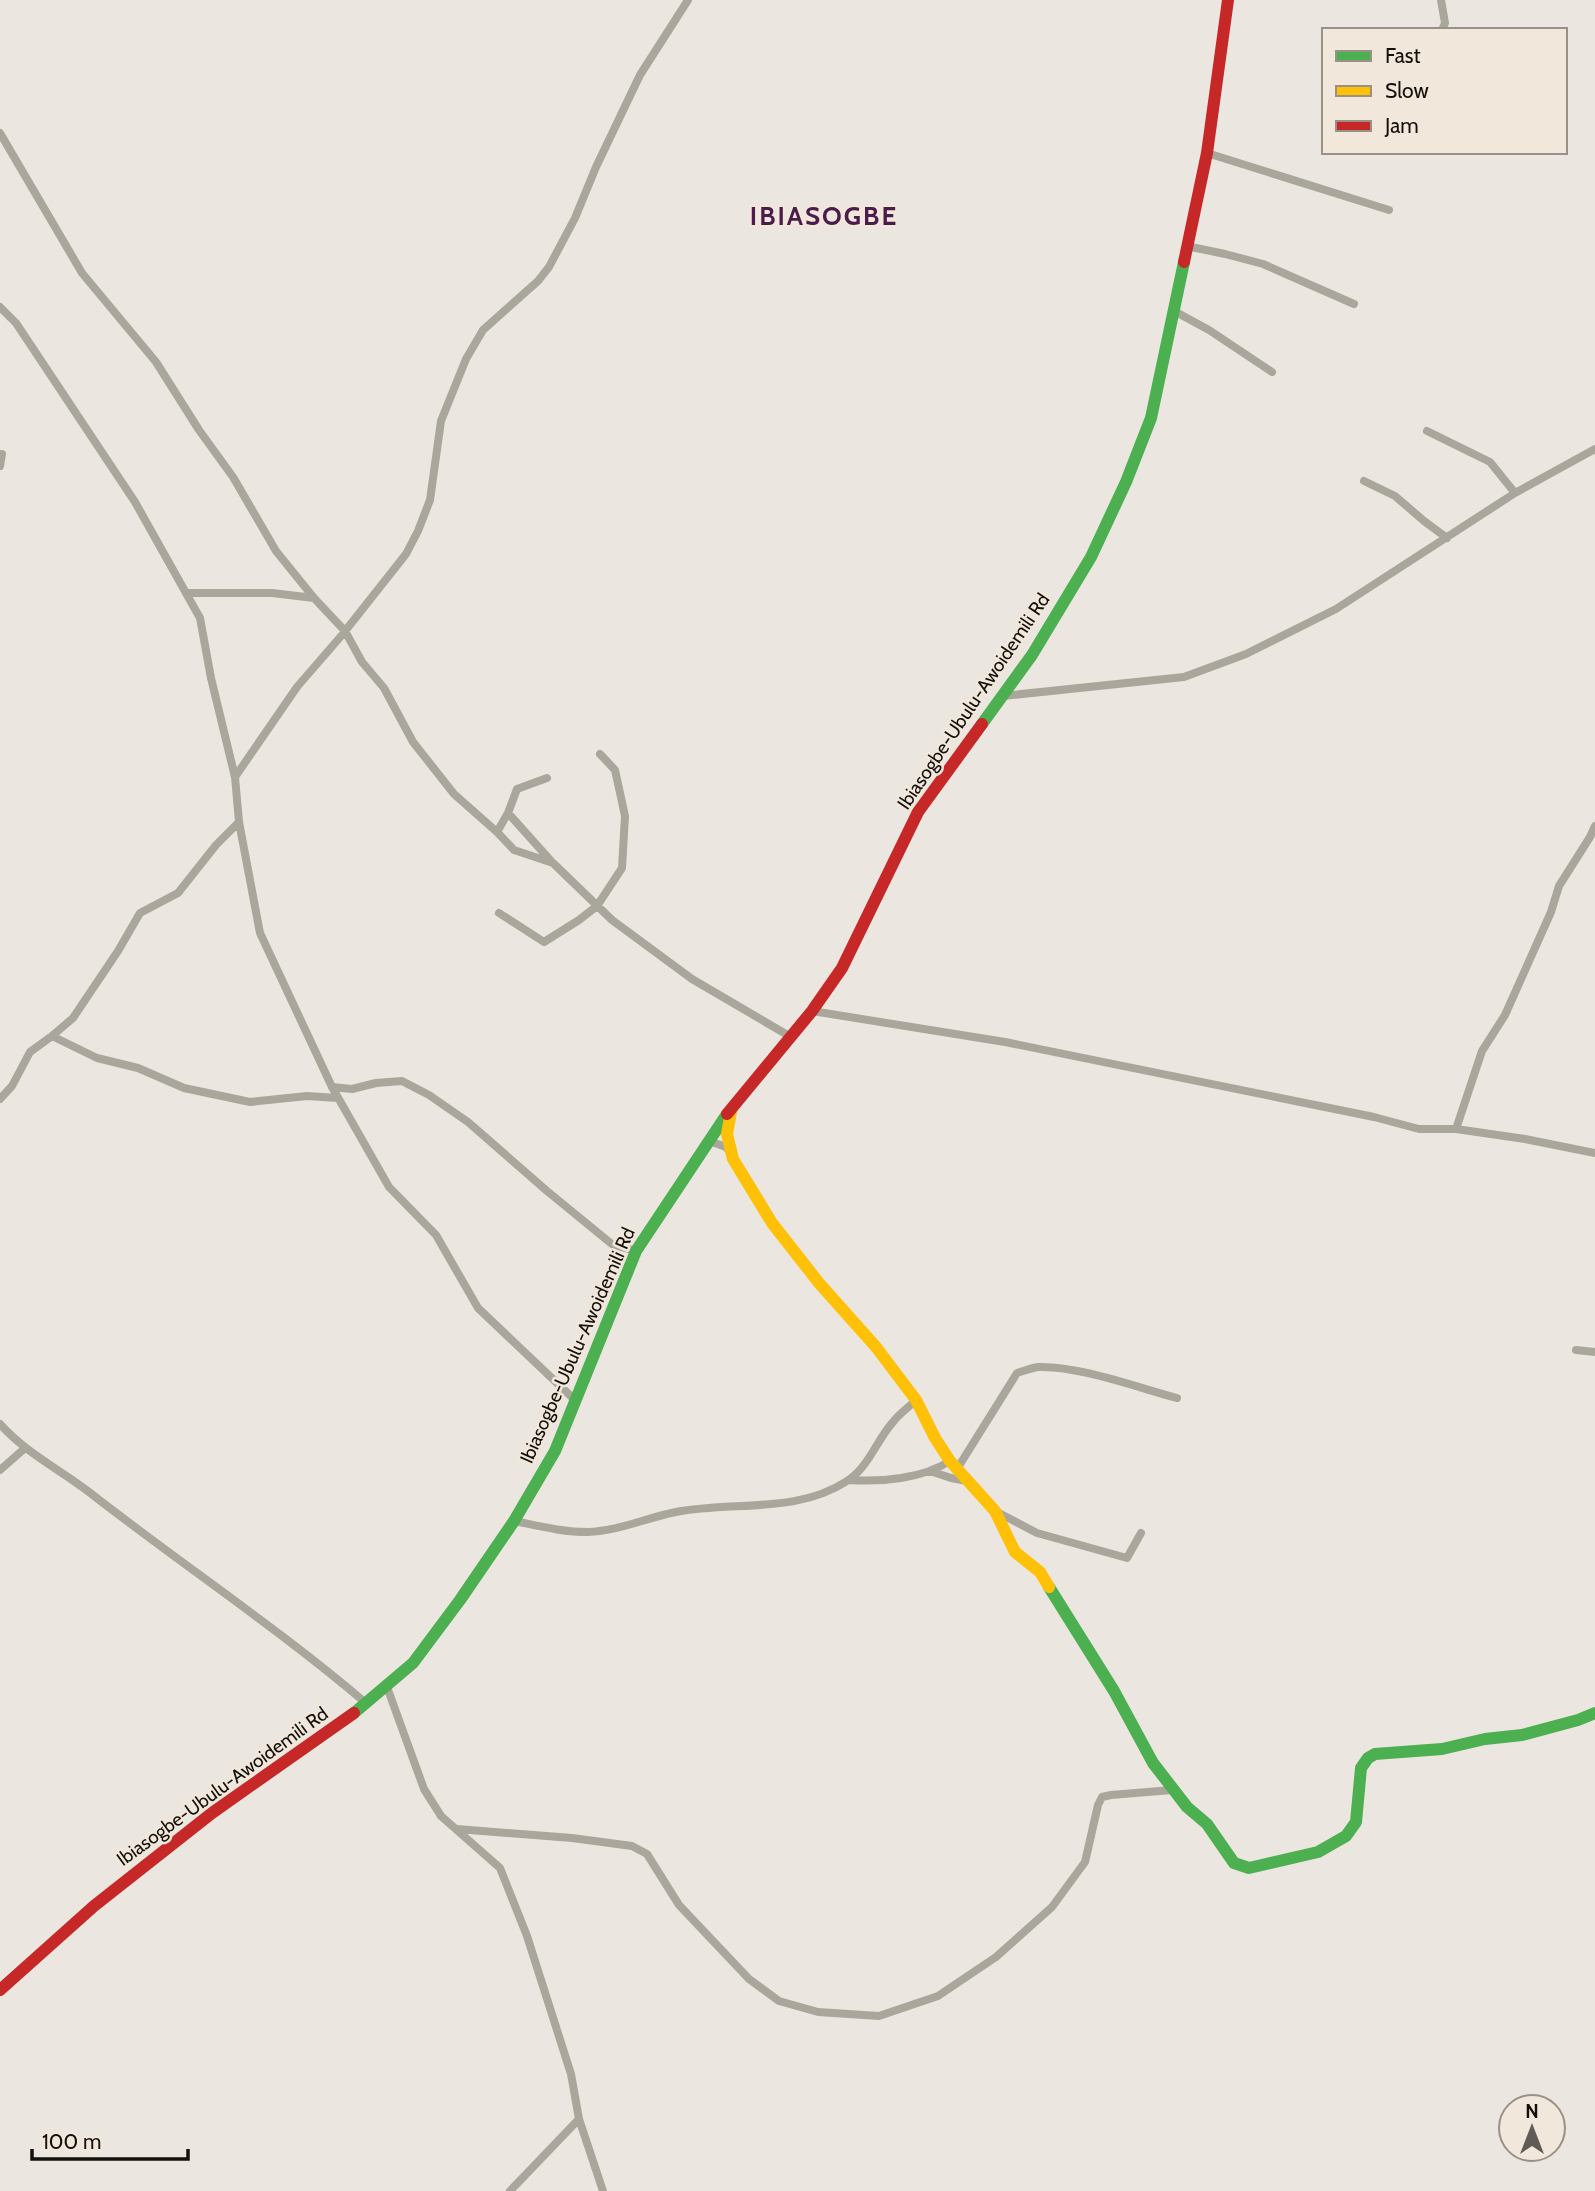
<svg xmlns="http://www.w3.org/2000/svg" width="1595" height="2191" font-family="Cabin,sans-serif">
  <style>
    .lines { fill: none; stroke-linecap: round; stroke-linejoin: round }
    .street { stroke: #a9a79c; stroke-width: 8 }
    .fast { stroke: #4caf50; stroke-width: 12 }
    .slow { stroke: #ffc107; stroke-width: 12 }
    .jam { stroke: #c62828; stroke-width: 12 }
    .labels { text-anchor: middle; stroke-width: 5; stroke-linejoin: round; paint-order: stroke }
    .street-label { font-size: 19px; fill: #14100c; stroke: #f1e7db }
    .district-label { font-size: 26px; font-weight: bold; letter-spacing: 2px; fill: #4b1b4c; stroke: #f1e7db }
  </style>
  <rect width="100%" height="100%" fill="#ece6e0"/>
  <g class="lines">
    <path class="street" d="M1441,0l4,23 -3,7
      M0,133l82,140 74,89 43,68 34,47 43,74 38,47 31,33 17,31 22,26 29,54 41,52 43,38 17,18 39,13 59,57 80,59 99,58
      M1207,153l182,57
      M1186,246l39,8 38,10 91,40
      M0,307l16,16 119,179 65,116 11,60 24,99 4,45 21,111 72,154 57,100 47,48 42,73 98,93
      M1174,311l35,19 63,42
      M1427,431l63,31 25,31
      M0,466l2,-12
      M1364,481l31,15 29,25 23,17
      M186,593h86l42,5
      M1003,696l181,-19 62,-23 90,-45 179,-116 80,-44
      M235,777l62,-90 45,-52 64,-81 12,-23 12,-31 11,-79 25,-62 17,-29 55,-49 11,-14 26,-49 21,-51 44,-92 48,-75
      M508,813l43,48
      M497,832l11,-19 9,-24 30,-11
      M499,913l45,29 35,-22 18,-14 25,-38 3,-52 -10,-46 -15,-16
      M812,1011l193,31 369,75 45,12h37l69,10 70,14
      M52,1036l45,22 41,10 46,20 66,14 57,-6 31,2
      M332,1087l20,2 24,-6 26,-2 27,14 39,27 79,69 66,54 23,6
      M0,1099l12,-13 18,-34 22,-16 21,-18 45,-67 22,-38 38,-20 38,-48 23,-23
      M1456,1129l26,-78 23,-36 46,-103 8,-26 31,-49 5,-11
      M709,1141l17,6 4,5
      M1576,1350l19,2
      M0,1424c26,29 59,45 89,68 92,72 189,136 278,212
      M957,1469l60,-96c7,-2 14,-5 21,-6 38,-2 101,21 139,31
      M0,1470l24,-21
      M930,1471l21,7 16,3
      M849,1480c32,2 73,-1 101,-19
      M995,1511l42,22 90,25 14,-25
      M514,1521c25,5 48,11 74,11 30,-1 58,-14 88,-20 57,-11 121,2 171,-31 22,-14 29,-40 46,-59 6,-8 15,-14 23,-22
      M387,1687l37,102 17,27 59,52 27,68 44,138 8,45 24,72
      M457,1829l115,9 60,8 15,8 32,51 70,74 30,22 39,11 61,4 59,-20 58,-39 56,-50 33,-45 13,-57 4,-8 9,-2 61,-5
      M510,2191l69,-72"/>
    <path class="fast" d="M982,724l50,-69 59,-98 35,-75 25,-64 33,-156
      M1049,1587l65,104 39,72 34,44 20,17 27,39 15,5 69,-16 28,-16 10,-14 5,-54 7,-10 7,-4 67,-5 43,-10 37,-4 56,-15 17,-7
      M354,1713l59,-50 47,-63 54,-79 41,-70 81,-200 91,-137"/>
    <path class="slow" d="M731,1112l-4,22 6,25 39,64 47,60 57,64 40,53 19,38 15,23 45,50 20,41 25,20 9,15"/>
    <path class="jam" d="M1184,262l23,-109 21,-153
      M727,1114l85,-103 30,-43 76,-156 64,-88
      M0,1990l94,-84 118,-93 142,-100"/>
  </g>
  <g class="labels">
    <g class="street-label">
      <text transform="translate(973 701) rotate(-56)" y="7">Ibiasogbe-Ubulu-Awoidemili Rd</text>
      <text transform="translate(577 1345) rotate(-66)" y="7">Ibiasogbe-Ubulu-Awoidemili Rd</text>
      <text transform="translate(222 1786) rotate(-36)" y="7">Ibiasogbe-Ubulu-Awoidemili Rd</text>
    </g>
    <g class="district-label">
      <text x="824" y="225">IBIASOGBE</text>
    </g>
  </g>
  <rect x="1322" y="28" width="245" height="126" fill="#f1e7db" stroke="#999188" stroke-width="2"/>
  <rect x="1336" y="51" width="35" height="10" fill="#4caf50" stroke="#999188" stroke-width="2"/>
  <text x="1385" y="63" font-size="21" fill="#14100c">Fast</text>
  <rect x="1336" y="86" width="35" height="10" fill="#ffc107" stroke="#999188" stroke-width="2"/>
  <text x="1385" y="98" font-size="21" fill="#14100c">Slow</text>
  <rect x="1336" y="121" width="35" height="10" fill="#c62828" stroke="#999188" stroke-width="2"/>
  <text x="1385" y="133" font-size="21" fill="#14100c">Jam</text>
  <g transform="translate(1532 2128)"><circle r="33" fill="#f1e7db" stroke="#999188" stroke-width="2"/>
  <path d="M0-5L12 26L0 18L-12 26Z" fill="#605b56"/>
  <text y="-10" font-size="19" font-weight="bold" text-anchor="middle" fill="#14100c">N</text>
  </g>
  <path d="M32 2149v10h156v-10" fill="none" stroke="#14100c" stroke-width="3.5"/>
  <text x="42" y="2149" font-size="21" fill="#14100c" stroke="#f1e7db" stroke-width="5" paint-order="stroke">100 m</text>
</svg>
